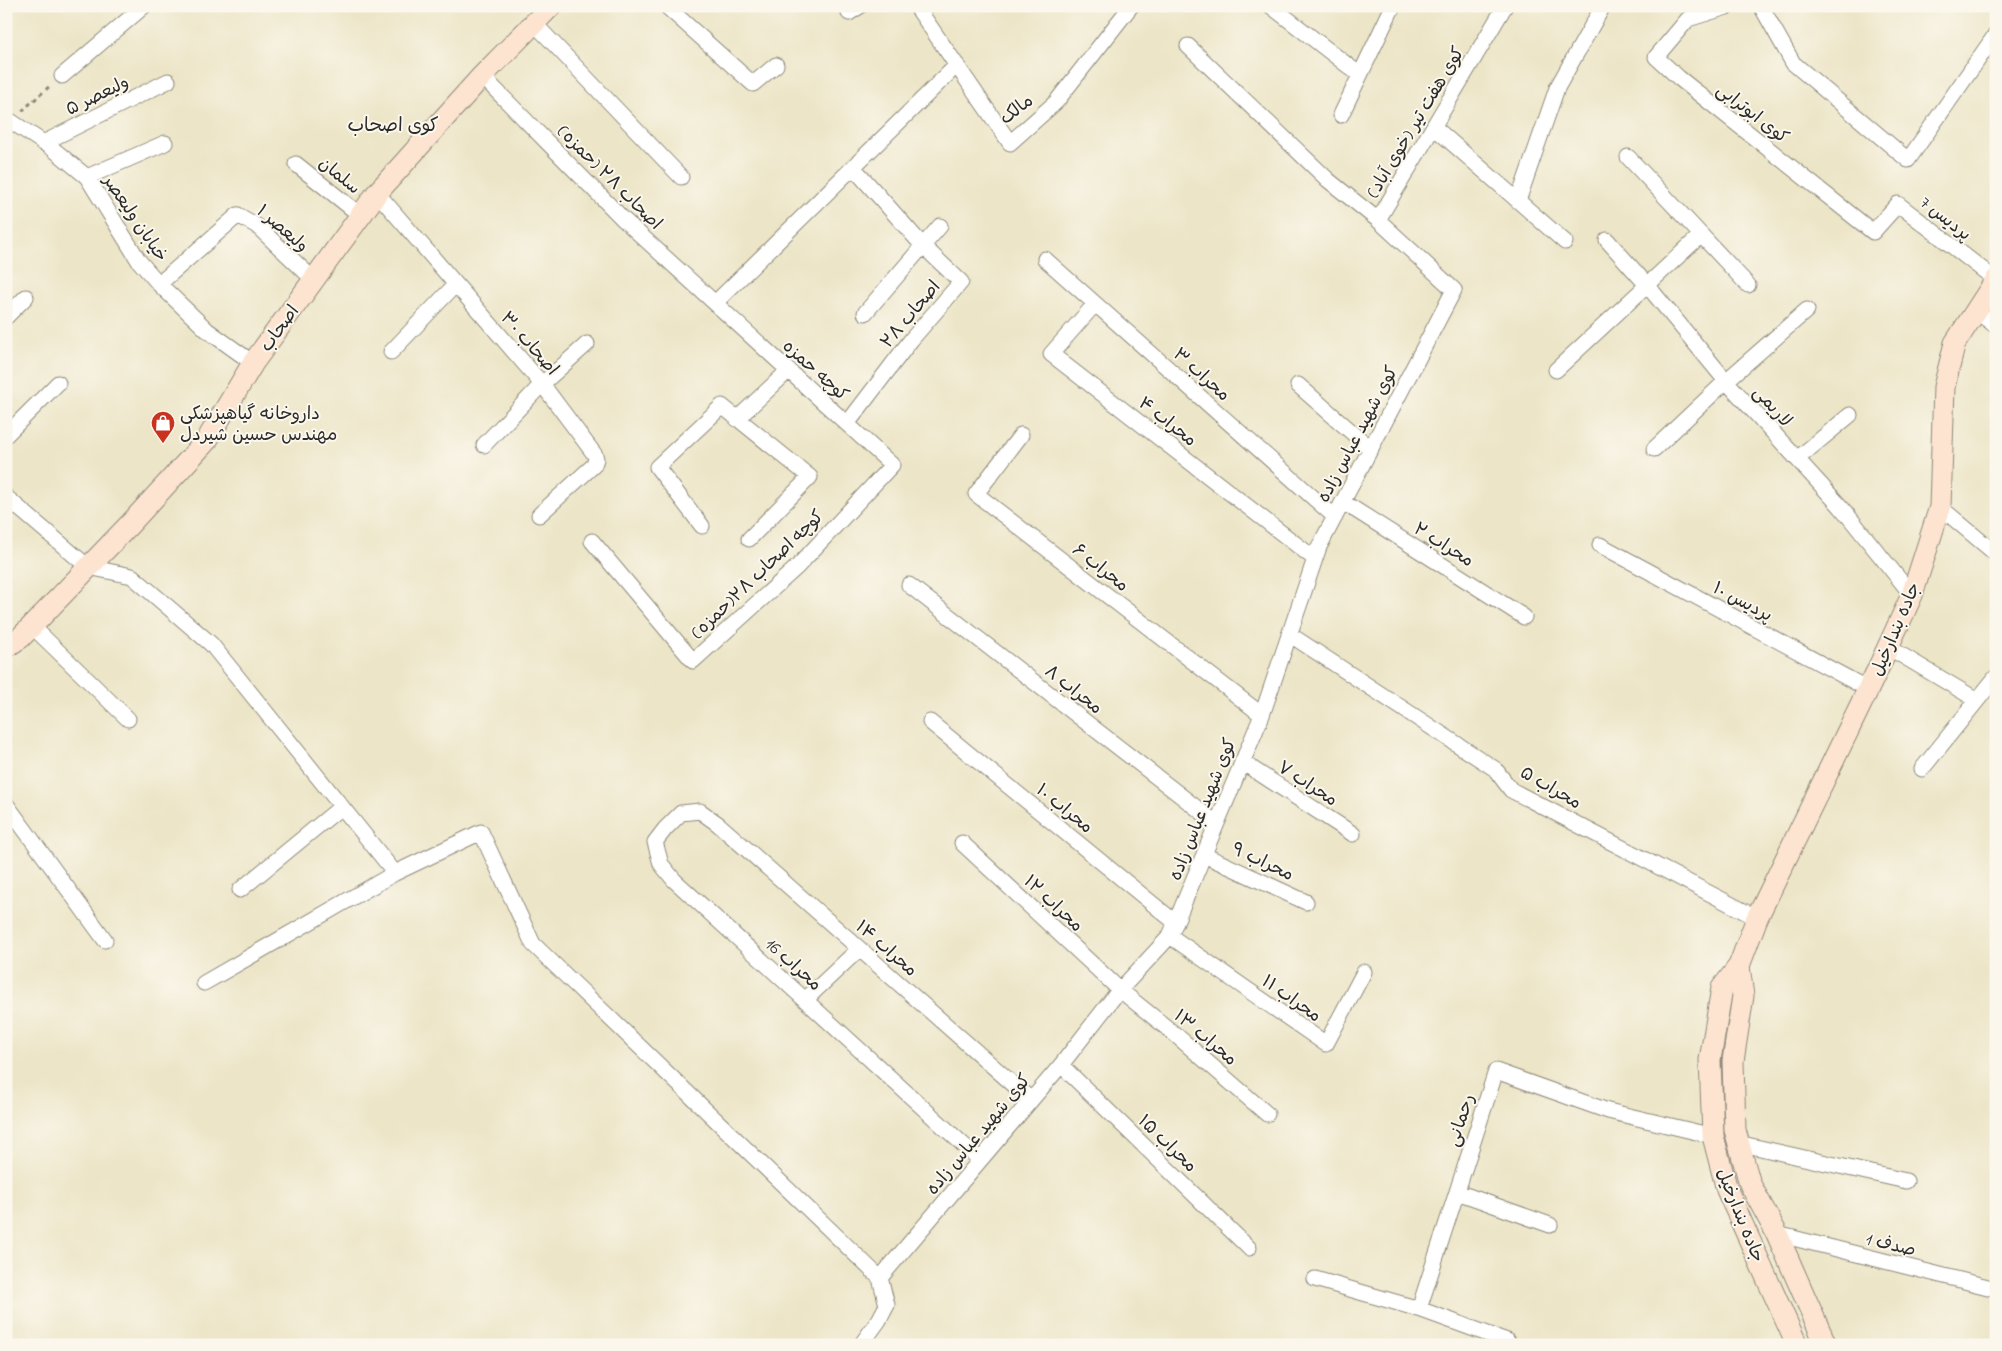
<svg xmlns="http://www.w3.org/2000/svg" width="2002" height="1351" font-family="'Indie Flower','Playpen Sans Arabic',sans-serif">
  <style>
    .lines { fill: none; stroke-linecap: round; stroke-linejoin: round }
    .minor-casing { stroke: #8c8879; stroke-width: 17 }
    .secondary-casing { stroke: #8c8879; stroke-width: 23 }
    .path { stroke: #8c8879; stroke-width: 3; stroke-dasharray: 4 4; stroke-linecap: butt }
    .minor { stroke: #fff; stroke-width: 15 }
    .secondary { stroke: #fde4d1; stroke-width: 21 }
    .labels { text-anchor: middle; stroke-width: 4; stroke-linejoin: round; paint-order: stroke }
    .street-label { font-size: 18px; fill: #2b2b2b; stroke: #fbf7ec }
    .poi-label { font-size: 18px; fill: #2b2b2b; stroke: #fbf7ec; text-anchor: start }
    .neighbourhood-label { font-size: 19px; fill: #2b2b2b; stroke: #fbf7ec }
  </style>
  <rect width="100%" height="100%" fill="#fbf7ec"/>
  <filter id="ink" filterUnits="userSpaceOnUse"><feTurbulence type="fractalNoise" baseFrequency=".02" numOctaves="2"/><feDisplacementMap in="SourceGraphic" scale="10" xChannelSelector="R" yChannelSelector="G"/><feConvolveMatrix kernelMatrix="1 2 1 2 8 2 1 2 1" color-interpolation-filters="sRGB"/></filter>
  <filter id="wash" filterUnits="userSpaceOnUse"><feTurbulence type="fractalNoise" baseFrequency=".0096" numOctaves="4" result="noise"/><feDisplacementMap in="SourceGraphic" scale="20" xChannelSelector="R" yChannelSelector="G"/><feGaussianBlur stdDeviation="1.12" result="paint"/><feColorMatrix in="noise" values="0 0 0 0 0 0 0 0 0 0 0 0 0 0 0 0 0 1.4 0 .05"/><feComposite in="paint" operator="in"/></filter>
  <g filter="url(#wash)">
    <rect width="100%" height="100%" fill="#ece5c7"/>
  </g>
  <g filter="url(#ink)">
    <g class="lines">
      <defs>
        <path id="minor" d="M666,6l87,78 23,-19
          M916,6l94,137 46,-41 75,-96
          M1271,6l89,69
          M1730,6l-42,13 -32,38 23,21 194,154 25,-28 98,76
          M1761,6l32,57 115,97 88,-126
          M849,13l11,-7
          M534,23l147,154
          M1188,46l140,134 50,40
          M62,76l82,-70
          M482,76l141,143 269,246 -95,102 -104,94 -101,-120
          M1341,115l52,-109
          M6,118l47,31 34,28 52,84 20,23 48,46 46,33
          M1434,127l131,115
          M43,143l125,-62
          M1628,157l120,128
          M296,164l64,51
          M87,177l78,-34
          M377,193l165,191 53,71 1,4 -2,6 -55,50
          M1518,201l39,-113 46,-82
          M1607,240l40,45 79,96 115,126 71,88
          M1045,259l290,258
          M159,284l79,-69 19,11 57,54
          M715,303l242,-238
          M1095,304l-44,50 264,205
          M1976,311l20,15
          M865,313l75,-87
          M6,317l20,-20
          M391,352l64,-67
          M1556,370l145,-135
          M1298,385l73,64
          M737,419l52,-49
          M847,424l64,-84 50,-58 -38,-36 -70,-79
          M6,435l52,-52
          M1021,435l-45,59 286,221
          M484,445l58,-61 45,-40
          M1654,449l72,-68 81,-71
          M1797,459l53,-44
          M6,497l82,70 44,9 79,68 184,229
          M1343,502l181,115
          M1940,507l56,47
          M702,526l-45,-59 65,-61 88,71 -61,62
          M1600,545l268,144
          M909,585l307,238
          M32,626l96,93
          M1289,634l206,135 16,21 246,128
          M1888,647l89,53
          M930,722l246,201
          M1242,762l111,72
          M1922,769l74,-92
          M6,804l99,136
          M962,843l158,147 57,46 90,78
          M1204,855l102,47
          M240,890l101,-83
          M1170,936l156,108 38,-72
          M204,983l191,-110 86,-41 52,112 347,334 7,27 -8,15 -18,25
          M805,1000l54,-51
          M1061,1065l188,183
          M1738,1143l168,38
          M980,1160l-306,-280 -13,-16 -6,-22 10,-13 16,-16 19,-2 18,13 313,276
          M1457,1192l93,33
          M1777,1234l219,55
          M880,1278l181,-213 56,-72 53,-57 92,-221 57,-168 135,-257 -76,-70 127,-214
          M1315,1279l104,30
          M1507,1341l-88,-32 77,-238 112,40 105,25"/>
        <path id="secondary" d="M6,647l14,-9 12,-12 98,-102 77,-84 46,-77 124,-170 105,-117 69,-70
          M1739,966l4,30 -10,65 2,69 15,54 27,50 49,111
          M1797,1345l-70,-155 -14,-54 -3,-76 12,-72 17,-22 18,-48 119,-245 36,-78 28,-88 4,-120 11,-44 41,-63"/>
      </defs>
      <use href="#minor" class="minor-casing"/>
      <use href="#secondary" class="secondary-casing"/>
      <path class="path" d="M22,111l29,-26"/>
      <use href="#minor" class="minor"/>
      <use href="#secondary" class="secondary"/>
    </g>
  </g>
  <defs>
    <symbol id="shop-pin" viewBox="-11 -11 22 30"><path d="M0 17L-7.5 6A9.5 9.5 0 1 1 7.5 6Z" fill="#c8321e" stroke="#fbf7ec"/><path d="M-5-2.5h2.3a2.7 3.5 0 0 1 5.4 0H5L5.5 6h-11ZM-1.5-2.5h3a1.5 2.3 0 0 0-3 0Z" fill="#fff"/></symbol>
  </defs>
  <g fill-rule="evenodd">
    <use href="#shop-pin" x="149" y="409" width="28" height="38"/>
  </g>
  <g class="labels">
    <g class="street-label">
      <text transform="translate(97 95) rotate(-26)" y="6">ولیعصر ۵</text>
      <text transform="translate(1016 109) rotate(-38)" y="6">مالک</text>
      <text transform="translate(1753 113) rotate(38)" y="6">کوی ابوترابی</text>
      <text transform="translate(1415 122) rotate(-59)" y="6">کوی هفت تیر (خوی آباد)</text>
      <text transform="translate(340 175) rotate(39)" y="6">سلمان</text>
      <text transform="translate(610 177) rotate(45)" y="6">اصحاب ۲۸ (حمزه)</text>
      <text transform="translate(136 218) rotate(56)" y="6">خیابان ولیعصر</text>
      <text transform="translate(1946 218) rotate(38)" y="6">پردیس 7</text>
      <text transform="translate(283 228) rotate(41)" y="6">ولیعصر ۱</text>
      <text transform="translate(910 314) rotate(-50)" y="6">اصحاب ۲۸</text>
      <text transform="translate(279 328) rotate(-54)" y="6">اصحاب</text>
      <text transform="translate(530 343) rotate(49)" y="6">اصحاب ۳۰</text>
      <text transform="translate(816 370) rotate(42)" y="6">کوچه حمزه</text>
      <text transform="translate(1202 374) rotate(42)" y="6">محراب ۳</text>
      <text transform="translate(1773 406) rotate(48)" y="6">لاریمی</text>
      <text transform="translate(1168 421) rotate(38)" y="6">محراب ۴</text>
      <text transform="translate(1357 434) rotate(-62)" y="6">کوی شهید عباس زاده</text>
      <text transform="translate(1444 544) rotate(32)" y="6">محراب ۲</text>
      <text transform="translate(1101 567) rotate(38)" y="6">محراب ۶</text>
      <text transform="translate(757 574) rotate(-44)" y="6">کوچه اصحاب ۲۸(حمزه)</text>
      <text transform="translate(1743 601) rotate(28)" y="6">پردیس ۱۰</text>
      <text transform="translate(1895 629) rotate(-67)" y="6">جاده بندارخیل</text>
      <text transform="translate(1074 689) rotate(38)" y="6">محراب ۸</text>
      <text transform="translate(1308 783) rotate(33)" y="6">محراب ۷</text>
      <text transform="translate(1551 787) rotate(30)" y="6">محراب ۵</text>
      <text transform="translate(1065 808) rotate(39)" y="6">محراب ۱۰</text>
      <text transform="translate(1202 809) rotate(-68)" y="6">کوی شهید عباس زاده</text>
      <text transform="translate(1263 861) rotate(25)" y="6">محراب ۹</text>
      <text transform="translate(1054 903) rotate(43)" y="6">محراب ۱۲</text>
      <text transform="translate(887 948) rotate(41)" y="6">محراب ۱۴</text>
      <text transform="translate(794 964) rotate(42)" y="6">محراب 16</text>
      <text transform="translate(1292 998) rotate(35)" y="6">محراب ۱۱</text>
      <text transform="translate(1206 1037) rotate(40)" y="6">محراب ۱۳</text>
      <text transform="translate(1460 1120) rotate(-72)" y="6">رحمانی</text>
      <text transform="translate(978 1134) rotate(-50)" y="6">کوی شهید عباس زاده</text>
      <text transform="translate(1168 1143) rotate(44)" y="6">محراب ۱۵</text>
      <text transform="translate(1741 1215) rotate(68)" y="6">جاده بندارخیل</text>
      <text transform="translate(1891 1244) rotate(14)" y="6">صدف 1</text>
    </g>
    <g class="poi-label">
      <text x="180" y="419">داروخانه گیاهپزشکی<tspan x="180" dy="21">مهندس حسین شیردل</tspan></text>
    </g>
    <g class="neighbourhood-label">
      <text x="393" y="131">کوی اصحاب</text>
    </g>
  </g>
  <rect width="2002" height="1351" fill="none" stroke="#fbf7ec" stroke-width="25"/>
</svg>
